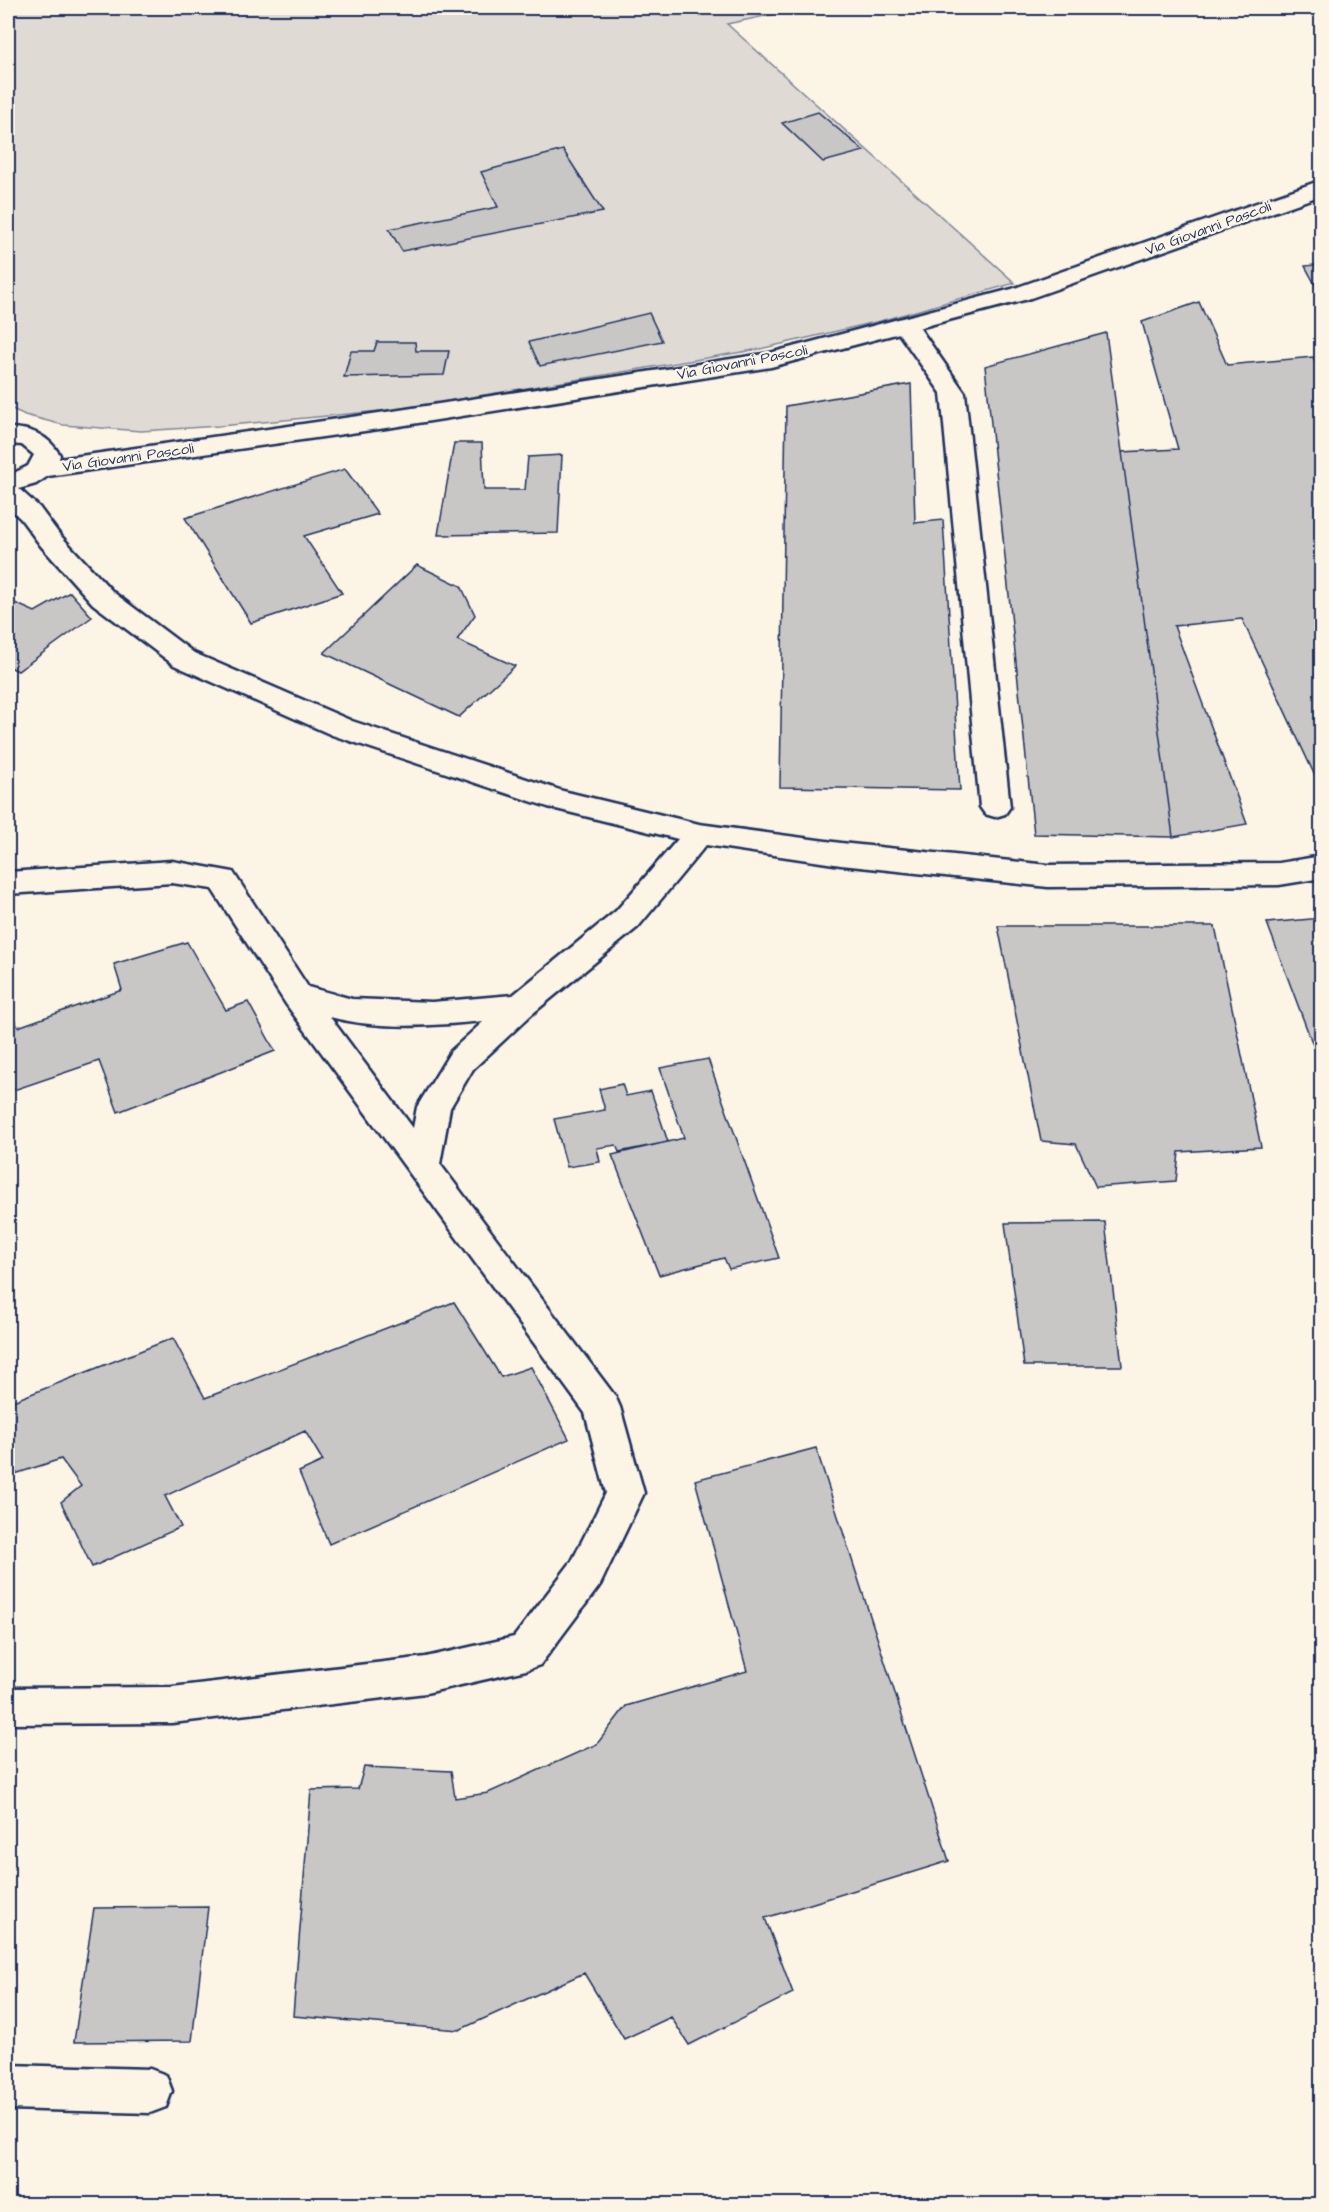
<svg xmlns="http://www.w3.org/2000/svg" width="1329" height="2212" font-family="'Architects Daughter',sans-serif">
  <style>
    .green { fill: #dfdbd4; stroke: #7d8599; stroke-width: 1.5 }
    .building { fill: #c8c7c6; stroke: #1b2f5e; stroke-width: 1.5 }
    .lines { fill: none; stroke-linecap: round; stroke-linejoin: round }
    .street-casing { stroke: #1b2f5e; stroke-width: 5 }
    .secondary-casing { stroke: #1b2f5e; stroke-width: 5 }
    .street { fill: #fcf5e5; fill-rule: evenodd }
    .secondary { fill: #fcf5e5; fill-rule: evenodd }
    .labels { text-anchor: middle; stroke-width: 4.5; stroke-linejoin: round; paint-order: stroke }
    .far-street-label { font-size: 15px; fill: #1b2f5e; stroke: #fcf5e5 }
  </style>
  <rect width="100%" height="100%" fill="#fcf5e5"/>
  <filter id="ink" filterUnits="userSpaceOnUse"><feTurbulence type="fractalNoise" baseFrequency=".0167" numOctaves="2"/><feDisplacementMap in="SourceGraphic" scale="12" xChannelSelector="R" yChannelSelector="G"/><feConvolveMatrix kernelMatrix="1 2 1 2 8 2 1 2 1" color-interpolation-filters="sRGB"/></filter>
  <g filter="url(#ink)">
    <path class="green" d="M8,8h782l4,2 -67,14 288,259 -135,38 -120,28 -359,60 -182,17 -78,5 -78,-6 -38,-10 -17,-8z"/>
    <path class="building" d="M818,112l46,39 -41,11 -41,-39z
      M563,150l40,62 -201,39 -13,-22 109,-22 -17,-35z
      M1322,264v33l-17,-31z
      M1199,302l28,63 86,-8 9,18v416l-80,-172 -68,7 73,198 -74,13 -51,-385 56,-3 -36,-127z
      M649,313l13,28 -122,25 -11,-24z
      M1106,333l16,119 51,385 -139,-3 -49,-468z
      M377,342h38l1,9h33l-5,24 -100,2 7,-26h23z
      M911,384l4,139 28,-3 17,270 -180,-3 6,-381z
      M454,443h28l2,47h41l3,-33 34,-2 -4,78 -120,2z
      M345,469l33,45 -74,22 38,57 -91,30 -66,-105z
      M417,565l44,21 14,29 -18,25 58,26 -56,51 -135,-64z
      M70,592l22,25 -74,54 -10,-5v-66l27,12z
      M1322,918v151l-55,-146z
      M998,926h217l46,221 -82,5 -3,29 -80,6 -20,-43 -35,-3z
      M187,942l39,68 22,-8 27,49 -157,61 -19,-51 -91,31v-85l10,20 104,-37 -8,-26z
      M708,1059l71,199 -50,11 -5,-11 -65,17 -47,-120 72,-17 -24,-70z
      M622,1084l4,12 25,-5 17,51 -49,10 -3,-7 -19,3 3,14 -33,5 -13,-48 51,-9 -6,-21z
      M1105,1222l17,144h-98l-19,-143z
      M454,1302l47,75 30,-10 38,72 -240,105 -30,-72 24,-11 -18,-30 -140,65 16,31 -89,40 -31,-65 20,-16 -20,-27 -52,17 -1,-73 165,-65 32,60z
      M816,1448l133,413 -184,57 28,75 -104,52 -18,-28 -47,22 -40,-66 -125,57 -166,-14 18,-226 47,-1 6,-22 87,4 4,27 33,-5 109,-49 29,-38 121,-35 -52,-191z
      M208,1907l-16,134 -118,1 20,-134z"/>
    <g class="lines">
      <defs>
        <path id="street" d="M905,318l9,2 51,73 45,414 -5,7 -10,3 -10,-3 -5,-7 -39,-414 -48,-68 3,-5z
          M8,485l9,2 22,20 20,27 54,58 81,61 158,68 211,70 136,33 142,19 207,22 231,-2 43,-7v22l-43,7 -231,2 -207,-22 -135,-20 -68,82 -106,87 -59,55 -23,39 -10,56 175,232 5,11 24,86 -44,92 -60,80 -14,5 -100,23 -254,30 -164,1v-36l164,-1 254,-30 88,-20 58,-76 34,-68 -21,-80 -299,-409 -74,-115 -40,-6 -164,11v-22l164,-11 61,11 75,115 44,12 80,3 81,-7 103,-84 62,-72 -130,-32 -216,-72 -158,-70 -81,-61 -52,-58 -20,-27 -13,-12zM330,1017c49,13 103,9 154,4l-33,30 -34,56 -4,21z
          M8,2065l142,4 16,6 6,16 -6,16 -16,6 -142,-4z"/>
        <path id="secondary" d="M1322,180v15l-294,104 -257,68 -378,60 -345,49 -12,8 -28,8v-16l20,-10 6,-11 -12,-10 -14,-1v-16c23,0 40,7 52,27l-1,4 334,-48 377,-58 242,-64z"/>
      </defs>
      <use href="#street" class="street-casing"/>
      <use href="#secondary" class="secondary-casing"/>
      <use href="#street" class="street"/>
      <use href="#secondary" class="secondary"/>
    </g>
  </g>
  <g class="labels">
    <g class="far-street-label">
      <text transform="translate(1208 228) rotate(-20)" y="5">Via Giovanni Pascoli</text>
      <text transform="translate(742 362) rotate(-11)" y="5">Via Giovanni Pascoli</text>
      <text transform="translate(128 457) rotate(-8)" y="5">Via Giovanni Pascoli</text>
    </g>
  </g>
  <rect width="1329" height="2212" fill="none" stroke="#fcf5e5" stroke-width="30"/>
  <rect x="15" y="15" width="1299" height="2182" fill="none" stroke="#1b2f5e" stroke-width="2" filter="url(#ink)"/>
</svg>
